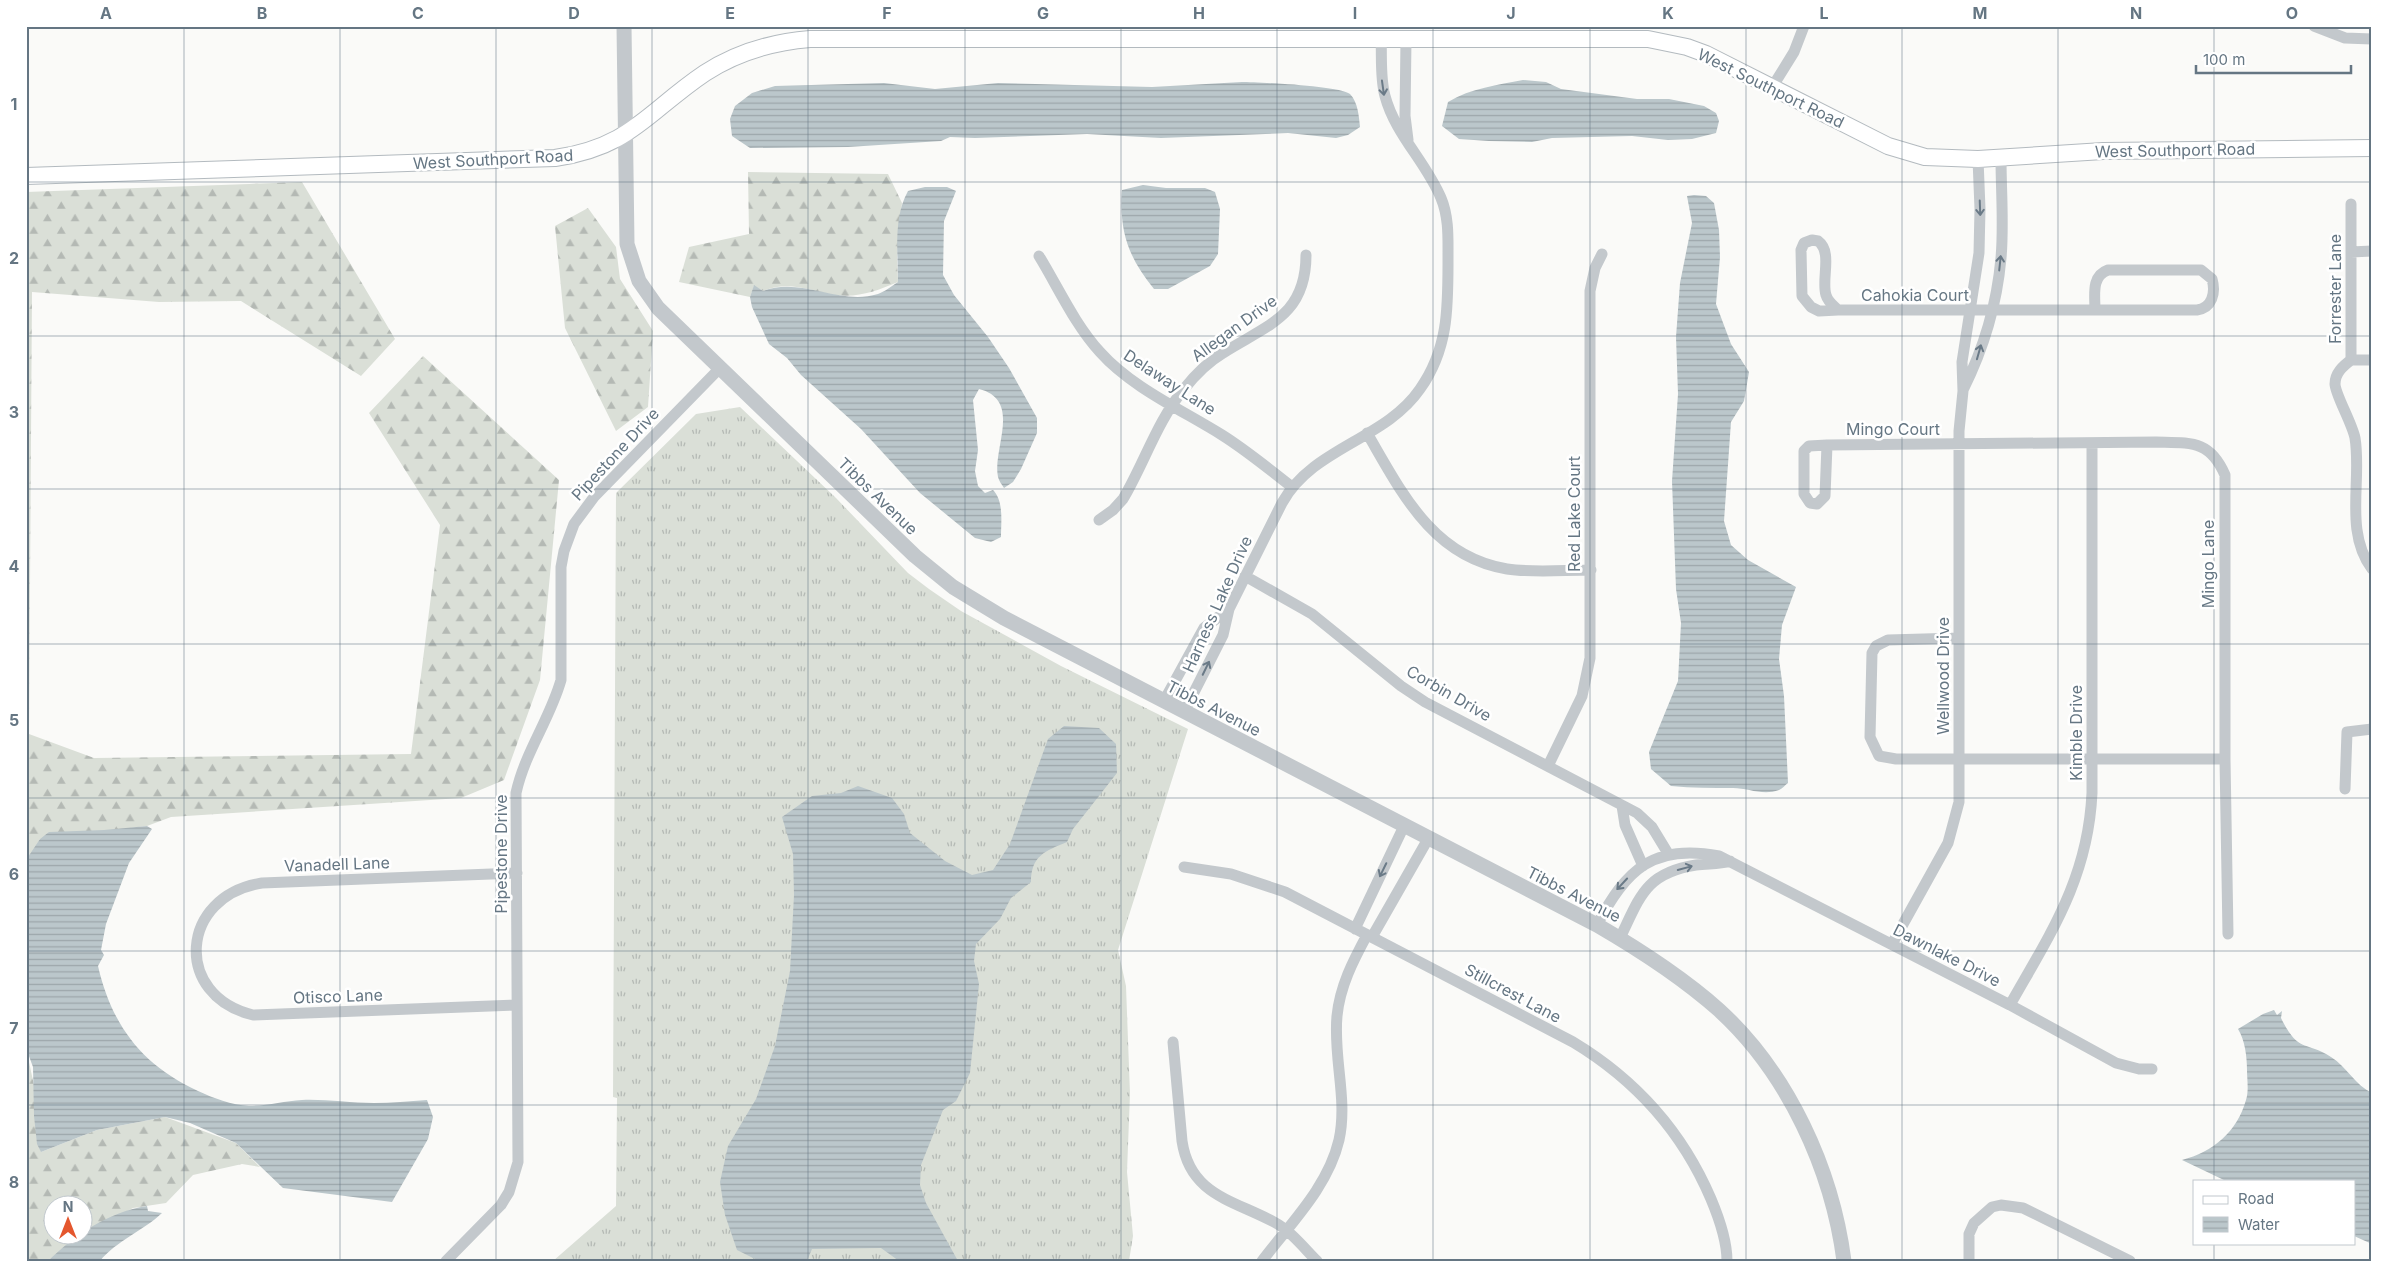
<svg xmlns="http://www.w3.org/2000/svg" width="2398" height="1287" font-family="Inter,sans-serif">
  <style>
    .grass { fill: url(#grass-tufts) }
    .forest { fill: url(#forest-firs) }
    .water { fill: url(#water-rules) }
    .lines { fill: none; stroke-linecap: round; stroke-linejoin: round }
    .secondary-casing { stroke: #b3babf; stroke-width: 18 }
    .minor { stroke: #c3c8cc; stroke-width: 11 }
    .tertiary { stroke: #c3c8cc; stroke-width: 15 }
    .secondary { stroke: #fff; stroke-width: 16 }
    .oneway { stroke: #6a7a87 }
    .grid { fill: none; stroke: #657683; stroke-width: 1; stroke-opacity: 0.55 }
    .labels { text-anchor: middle; stroke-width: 5; stroke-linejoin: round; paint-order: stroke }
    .street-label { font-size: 16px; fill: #657683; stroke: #fff }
    .neatline { fill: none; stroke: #657683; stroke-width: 2 }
    .grid-label { font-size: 16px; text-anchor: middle; font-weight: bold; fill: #657683 }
  </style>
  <defs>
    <pattern id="grass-tufts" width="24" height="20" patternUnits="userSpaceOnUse" patternTransform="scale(1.25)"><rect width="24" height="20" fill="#dadfd7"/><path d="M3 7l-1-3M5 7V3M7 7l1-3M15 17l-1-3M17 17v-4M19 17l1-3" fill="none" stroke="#b4b9b4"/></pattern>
    <pattern id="forest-firs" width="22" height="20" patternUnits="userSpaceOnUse" patternTransform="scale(1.25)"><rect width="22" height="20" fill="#dadfd7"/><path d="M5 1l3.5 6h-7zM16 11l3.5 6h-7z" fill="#b4b9b4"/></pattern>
    <pattern id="water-rules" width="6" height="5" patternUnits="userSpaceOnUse" patternTransform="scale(1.25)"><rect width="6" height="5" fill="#bbc7cb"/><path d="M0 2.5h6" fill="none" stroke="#9ca6aa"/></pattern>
  </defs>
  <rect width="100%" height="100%" fill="#fafaf8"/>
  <path class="grass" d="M740,407l96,91 72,75 21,16 32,22 100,55 127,63 -70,221 8,36 4,108 -3,78 6,64 -4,25h-576l63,-55 1,-108 -4,-1 3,-604 80,-79z"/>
  <path class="forest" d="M748,172l140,2 14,29 -5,54 1,25c-22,9 -39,16 -63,13 -26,-4 -45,-15 -72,-4l-9,-5 -4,11 -71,-15 10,-35 60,-13z
    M302,182l93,157 -34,37 -120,-75 -82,1 -127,-10 -3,442 65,24 317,-4 29,-229 -71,-112 54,-57 136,124 -19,200 -36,100 -43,18 -290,19 -24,9 -107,13 -14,27v-674z
    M588,208l28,39 4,32 33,52 -5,76 -32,24 -51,-103 -10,-102z
    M26,1048l9,42 6,62 56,-22 68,-13 71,26 24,24 -18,-3 -49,11 -27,28 -33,5 -50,26 -1,-30h-30v30l29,1 -33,26h-22z"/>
  <path class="water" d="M1523,80l23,2 15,7 76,10h32l35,7 12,7 3,8 -3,12 -24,6 -24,1 -36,-4 -80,2 -20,4 -43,-1 -30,-2 -17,-13 6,-24c23,-14 50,-17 75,-22z
    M1242,82c16,0 98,4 108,12 8,8 9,23 10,33l-12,8 -12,3 -48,-5 -127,5 -74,-4 -112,4 -25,-1 -9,4 -93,6 -98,1 -18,-12 -2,-17 5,-13 17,-13 23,-7 109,-3 51,6 63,-6 154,4z
    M1143,185l23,3h39l10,4 5,17 -2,45 -8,12 -42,23h-14c-26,-32 -35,-58 -32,-99z
    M925,187h22l9,4 -12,30 -1,54 11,20 34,42 21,31 28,50v15l-16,36 -8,13 -9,6c-2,-3 -5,-7 -6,-11 -6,-28 25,-77 -19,-88l-6,11 5,50 -3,21 3,15 7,7 8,-3c11,11 8,32 8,47l-10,5 -16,-4 -55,-45 -59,-64 -60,-54 -14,-17 -18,-14 -17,-37 -2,-10 4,-12 9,6c38,-15 76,15 115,3 6,-2 14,-8 20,-12 0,-30 -5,-64 10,-91z
    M1694,195l12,1 8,7 5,27 1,27 -4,47 15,40 18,28 -5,29 -13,21 -7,99 7,24 17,15 48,27 -14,38 -3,34 5,37 4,87c-3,2 -6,6 -9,7 -16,6 -31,-2 -46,-2 -21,0 -41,0 -62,-2l-20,-17 -2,-17 29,-71 3,-58 -5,-34 -4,-108 6,-87 -2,-57 4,-54 12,-60 -5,-27z
    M1064,726l35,2 17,16 1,29 -44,56 -6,13c-22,9 -36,14 -36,40l-20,16 -11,21 -24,25 -2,17 5,23 -9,89 -14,28 -13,9 -22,55 -1,20 6,18 32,58h-59l-18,-13 -69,1 -5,12h-48l-22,-11 -12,-35 -5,-33 8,-36 28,-47 19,-53 15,-75 4,-76 -1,-41 -11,-37 30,-21 29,-3 17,-7 34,12 12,16 6,19 35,28 27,14 21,-5 17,-26 38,-105z
    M147,826l5,3 -23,34 -23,61 -5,26 3,5 -6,11c14,60 44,99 100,125 15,7 34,14 51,15 17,0 35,-5 53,-6 23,-1 48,3 72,3 17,0 35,-2 53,-3l6,17 -5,22 -36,63 -109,-14 -47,-45 -46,-20 -25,-6 -68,13 -56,22 -4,-8 -3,-28 -1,-49 -7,-19v-47l3,-34 -3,-10v-97l14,-21 9,-7 55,-2z
    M2274,1010l3,5 5,-4 -1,7c18,36 23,22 50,39 16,10 24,28 41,36v151l-18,-8v-55h-128l-44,-21c31,-8 55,-28 64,-60 3,-9 1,-21 1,-30 0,-13 -2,-30 -9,-41l25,-15z
    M147,1206l1,5 14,2c-19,18 -46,28 -62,48h-52c27,-26 60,-49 99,-55z"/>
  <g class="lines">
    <defs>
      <path id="secondary" d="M26,176l529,-18c76,-11 92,-46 150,-85 31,-20 68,-31 105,-34h838l39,8 19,7 182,92 37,11 53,2 125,-8 269,-3"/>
    </defs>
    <use href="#secondary" class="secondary-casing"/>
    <path class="minor" d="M2314,26l31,12 27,1
      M1406,40l-1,76 3,24
      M1773,86l21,-34 10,-26
      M2351,204v156
      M1812,240l6,1c15,11 3,38 8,54 2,7 7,10 12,15l-19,1 -8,-4 -9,-11 -1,-46 3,-7z
      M2351,252l21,-1
      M1039,256c19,31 36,69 61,96 31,35 82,58 122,83 24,15 47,34 70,52
      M2108,270h93l11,9c4,14 0,29 -15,31h-102c0,-15 -4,-34 13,-40z
      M1838,310h257
      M2351,360c-8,6 -16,13 -16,24 0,10 17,39 20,54 7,42 -11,94 17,131
      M2351,360h21
      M1963,390c20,-40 34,-87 38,-132 3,-33 0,-67 0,-100
      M1367,433c34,58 65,124 140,136 27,4 56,1 84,1
      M1827,445l-2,51 -8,8 -7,-1 -6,-9v-43l5,-5 18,-1 329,-3c35,1 54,-2 69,33v284l3,175
      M1099,520l14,-10 10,-11c21,-35 34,-78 61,-110 11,-14 24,-27 39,-36 44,-28 83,-37 83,-98
      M1245,576l67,38 89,72 24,16 212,111 15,14 17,28
      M1959,638l-71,2 -12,6 -4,7 -2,84 9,19 17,3h329
      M1164,701l40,-73 25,-19
      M1184,712l39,-77 6,-26 53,-106c31,-56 103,-63 138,-114 29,-41 28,-83 28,-131 0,-20 1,-41 -7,-60 -15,-36 -46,-64 -56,-102 -5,-18 -3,-39 -4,-57
      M1548,766l34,-70 8,-38v-367l5,-23 7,-14
      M2345,789l2,-57 25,-3
      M1622,806l3,19 18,41
      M1184,867l47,7 54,18 288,150c63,38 109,89 138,157 8,19 16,41 16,62
      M1597,925c29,-55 56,-82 122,-69l291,149 106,58 23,6h13
      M1355,929l49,-103
      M1372,937l56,-98
      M1620,938c20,-41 25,-65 76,-73 12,-2 22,0 34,-4
      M1892,944l56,-101 11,-41v-371l4,-40 -1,-29 17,-109 1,-44 -2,-50
      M517,1005l-264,10c-80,-19 -74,-119 9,-132l255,-10
      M2010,1005c40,-71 78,-126 82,-212v-350
      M1173,1042l9,99c8,54 51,59 92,81 17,9 30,26 43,39
      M446,1261l55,-56 8,-13 9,-30 -2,-369c9,-41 34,-74 45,-113v-113l3,-16 10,-27 20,-27 125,-128
      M1262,1261c28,-37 66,-74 77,-121 9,-41 -6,-82 -2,-124 3,-30 16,-55 30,-81
      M1969,1261v-27l5,-11 18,-16 9,-2 22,3 107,53"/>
    <path class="tertiary" d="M624,26l3,218 12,37 19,27 257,248 38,31 51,31 593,307c43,25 85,52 122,85 69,63 113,159 125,251"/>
    <use href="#secondary" class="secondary"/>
  </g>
  <defs><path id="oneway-shaft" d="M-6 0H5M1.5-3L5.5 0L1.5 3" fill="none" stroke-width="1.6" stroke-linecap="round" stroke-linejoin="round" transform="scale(1.25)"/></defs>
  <g class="oneway">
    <use href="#oneway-shaft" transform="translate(1383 88) rotate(82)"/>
    <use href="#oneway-shaft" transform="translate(1980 208) rotate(88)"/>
    <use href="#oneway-shaft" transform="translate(2000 263) rotate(-84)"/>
    <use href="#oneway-shaft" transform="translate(1979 352) rotate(-74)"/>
    <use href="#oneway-shaft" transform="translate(1206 668) rotate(-64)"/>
    <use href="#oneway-shaft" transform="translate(1685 868) rotate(-15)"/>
    <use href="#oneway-shaft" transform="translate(1383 870) rotate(116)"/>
    <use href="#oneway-shaft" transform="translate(1622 884) rotate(133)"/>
  </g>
  <path class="grid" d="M184,26v1235M340,26v1235M496,26v1235M652,26v1235M808,26v1235M965,26v1235M1121,26v1235M1277,26v1235M1433,26v1235M1590,26v1235M1746,26v1235M1902,26v1235M2058,26v1235M2214,26v1155M26,182h2346M26,336h2346M26,489h2346M26,644h2346M26,798h2346M26,951h2346M26,1105h2346M2214,1243v18"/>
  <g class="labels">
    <g class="street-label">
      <text transform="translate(1771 88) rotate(26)" y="6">West Southport Road</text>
      <text transform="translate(2175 150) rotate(-1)" y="6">West Southport Road</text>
      <text transform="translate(493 159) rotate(-3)" y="6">West Southport Road</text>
      <text transform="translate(2335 289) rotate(-90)" y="6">Forrester Lane</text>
      <text x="1915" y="301">Cahokia Court</text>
      <text transform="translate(1234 328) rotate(-36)" y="6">Allegan Drive</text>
      <text transform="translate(1170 382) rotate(33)" y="6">Delaway Lane</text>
      <text x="1893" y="435">Mingo Court</text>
      <text transform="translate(615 454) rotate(-47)" y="6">Pipestone Drive</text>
      <text transform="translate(878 496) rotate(44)" y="6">Tibbs Avenue</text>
      <text transform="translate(1574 514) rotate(-90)" y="6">Red Lake Court</text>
      <text transform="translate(2208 564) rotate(-90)" y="6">Mingo Lane</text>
      <text transform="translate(1217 604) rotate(-66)" y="6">Harness Lake Drive</text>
      <text transform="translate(1943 676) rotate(-90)" y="6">Wellwood Drive</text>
      <text transform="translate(1449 693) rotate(30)" y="6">Corbin Drive</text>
      <text transform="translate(1214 708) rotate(27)" y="6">Tibbs Avenue</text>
      <text transform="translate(2076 733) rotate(-90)" y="6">Kimble Drive</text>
      <text transform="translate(501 854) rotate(-90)" y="6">Pipestone Drive</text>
      <text transform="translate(337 864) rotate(-2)" y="6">Vanadell Lane</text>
      <text transform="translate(1574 894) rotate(27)" y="6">Tibbs Avenue</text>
      <text transform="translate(1947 955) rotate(27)" y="6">Dawnlake Drive</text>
      <text transform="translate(1513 993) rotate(28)" y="6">Stillcrest Lane</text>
      <text transform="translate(338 996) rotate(-2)" y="6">Otisco Lane</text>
    </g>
  </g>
  <rect width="2398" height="1287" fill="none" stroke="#ffffff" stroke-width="55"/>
  <rect x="2193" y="1180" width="162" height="65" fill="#ffffff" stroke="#c1c8cd"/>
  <rect x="2203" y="1196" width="25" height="8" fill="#ffffff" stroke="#c1c8cd"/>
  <text x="2238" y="1204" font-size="15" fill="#657683">Road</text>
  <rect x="2203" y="1217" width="25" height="15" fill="url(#water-rules)" stroke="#c1c8cd"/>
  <text x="2238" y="1230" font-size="15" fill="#657683">Water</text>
  <g transform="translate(68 1220)"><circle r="24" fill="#ffffff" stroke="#c1c8cd"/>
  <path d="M0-4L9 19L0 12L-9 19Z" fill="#e4572e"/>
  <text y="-8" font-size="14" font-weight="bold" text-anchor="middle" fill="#657683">N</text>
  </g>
  <path d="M2196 65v8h155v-8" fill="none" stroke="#657683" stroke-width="2.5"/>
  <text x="2203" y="65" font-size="15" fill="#657683" stroke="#ffffff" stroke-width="4" paint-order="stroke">100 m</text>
  <rect x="28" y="28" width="2342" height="1232" class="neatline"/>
  <g class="grid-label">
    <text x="106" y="19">A</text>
    <text x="262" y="19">B</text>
    <text x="418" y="19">C</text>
    <text x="574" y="19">D</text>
    <text x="730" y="19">E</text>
    <text x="887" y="19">F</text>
    <text x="1043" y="19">G</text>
    <text x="1199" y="19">H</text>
    <text x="1355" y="19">I</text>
    <text x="1511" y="19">J</text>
    <text x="1668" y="19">K</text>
    <text x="1824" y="19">L</text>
    <text x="1980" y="19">M</text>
    <text x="2136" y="19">N</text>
    <text x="2292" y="19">O</text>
    <text x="14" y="110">1</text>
    <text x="14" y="264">2</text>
    <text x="14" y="418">3</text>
    <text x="14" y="572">4</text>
    <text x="14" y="726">5</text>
    <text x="14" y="880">6</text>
    <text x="14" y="1034">7</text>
    <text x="14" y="1188">8</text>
  </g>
</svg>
